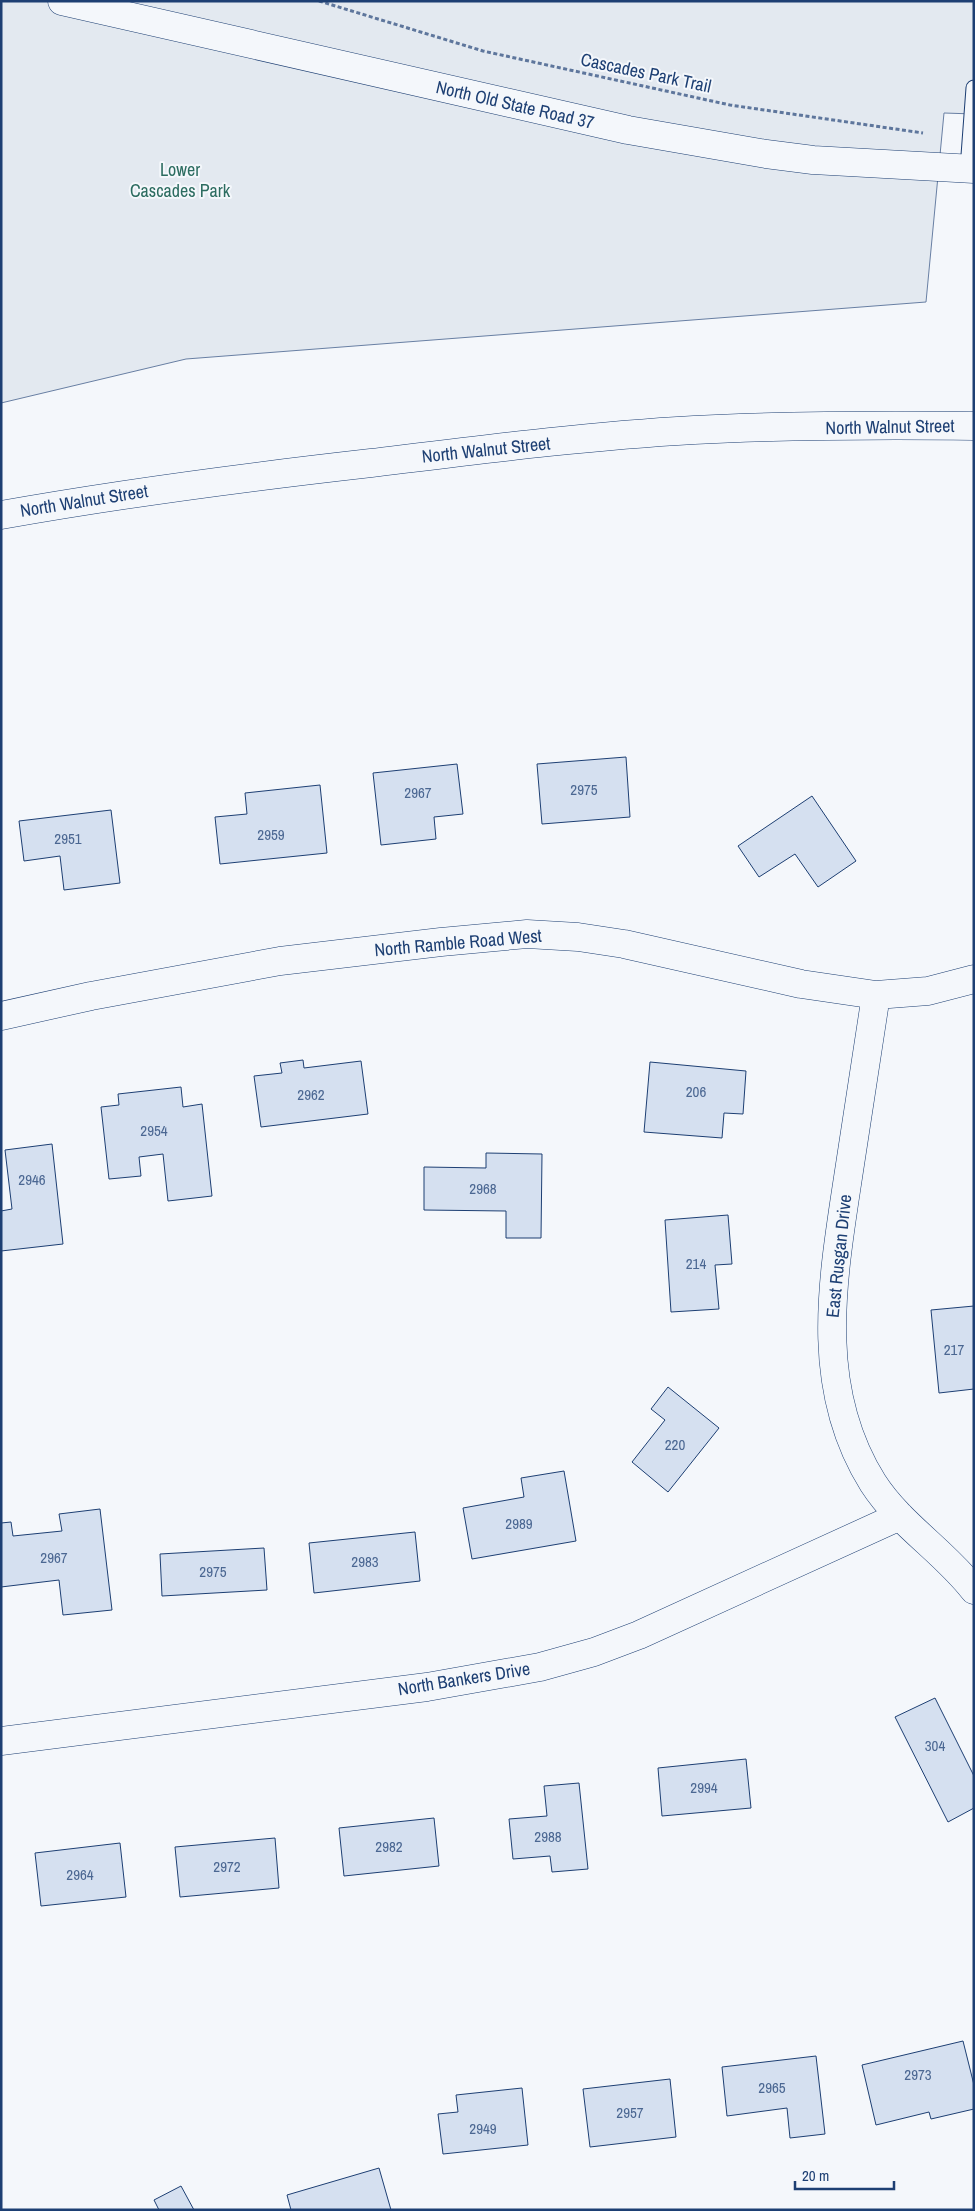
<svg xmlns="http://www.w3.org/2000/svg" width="975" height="2211" font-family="'Archivo Narrow',sans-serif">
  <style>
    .green { fill: #e3e9f0; stroke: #687fa3 }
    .building { fill: #d5e0f0; stroke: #1d3f73 }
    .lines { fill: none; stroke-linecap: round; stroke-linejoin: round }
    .service-casing { stroke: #1d3f73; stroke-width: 17 }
    .minor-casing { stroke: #1d3f73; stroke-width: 29 }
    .primary-casing { stroke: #1d3f73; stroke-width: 29 }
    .path { stroke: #5e769c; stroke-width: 3; stroke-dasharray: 4 2.5; stroke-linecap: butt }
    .service { stroke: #f4f7fb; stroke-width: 15 }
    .minor { stroke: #f4f7fb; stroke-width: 28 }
    .primary { stroke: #f4f7fb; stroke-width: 28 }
    .labels { text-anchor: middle; stroke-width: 4; stroke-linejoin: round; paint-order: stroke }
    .number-label { font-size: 15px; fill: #4b6792 }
    .street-label { font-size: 18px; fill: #1d3f73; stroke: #f4f7fb }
    .park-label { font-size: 18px; fill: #2c6c60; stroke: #f4f7fb }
  </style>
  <rect width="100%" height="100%" fill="#f4f7fb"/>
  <path class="green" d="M1,1h973v113l-30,-1 -18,189 -740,57 -185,44z"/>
  <path class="building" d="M626,757l4,60 -88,7 -5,-60z
    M457,764l6,50 -29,3 2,22 -55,6 -8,-72z
    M320,785l7,68 -107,11 -5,-47 32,-3 -2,-21z
    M812,796l44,65 -38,26 -23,-33 -36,23 -21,-31z
    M111,810l9,73 -56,7 -4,-34 -36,5 -5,-40z
    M303,1060l1,8 57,-7 7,53 -107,13 -7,-51 28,-3 -2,-10z
    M650,1062l96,9 -3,43 -19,-1 -2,25 -78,-6z
    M181,1087l2,20 19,-3 10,92 -44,5 -5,-47 -24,3 2,19 -32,3 -8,-72 18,-2 -1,-11z
    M52,1144l11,100 -62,7v-40l11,-2 -7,-59z
    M486,1153l56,1 -1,84h-35v-27l-82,-1v-43l62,1z
    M728,1215l4,49 -17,1 4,44 -48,3 -6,-92z
    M974,1306v83l-35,4 -8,-83z
    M668,1387l51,41 -51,64 -36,-30 33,-42 -14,-11z
    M564,1471l12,70 -104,18 -9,-51 61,-11 -3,-19z
    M100,1509l12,101 -49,5 -4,-35 -58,7v-64l10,-1 2,14 49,-5 -3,-17z
    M415,1532l5,49 -106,12 -5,-50z
    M264,1548l3,42 -105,6 -2,-42z
    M935,1698l39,78v32l-26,14 -53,-105z
    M746,1759l5,49 -89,8 -4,-48z
    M579,1783l9,86 -36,3 -2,-16 -37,3 -4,-40 38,-3 -3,-30z
    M434,1818l5,48 -95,10 -5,-48z
    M275,1838l4,50 -99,9 -5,-50z
    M120,1843l6,54 -85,9 -6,-53z
    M963,2041l11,44v24l-43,10 -2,-7 -53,13 -14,-60z
    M816,2056l9,78 -35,4 -3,-30 -60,8 -5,-49z
    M670,2079l6,58 -86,10 -7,-58z
    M522,2088l6,57 -85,9 -5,-40 20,-2 -2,-17z
    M379,2168l12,42h-100l-4,-15z
    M181,2186l13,24h-35l-5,-10z"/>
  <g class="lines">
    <defs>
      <path id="service" d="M968,169l6,-81"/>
      <path id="minor" d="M62,1l566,129 138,24 47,6 161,9
        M876,995c-9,59 -18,117 -27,176 -16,106 -37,215 24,312 27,42 71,68 101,107
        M1,1016l90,-20 189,-35 161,-19 86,-8 51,3 46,7 177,40 75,11 52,-4 46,-12
        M1,1741l426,-54 113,-20 54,-15 45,-17 261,-119"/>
      <path id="primary" d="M1,515c123,-22 246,-38 370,-52 107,-13 215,-27 323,-33 93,-5 187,-5 280,-4"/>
    </defs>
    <use href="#service" class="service-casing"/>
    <use href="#minor" class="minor-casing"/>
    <use href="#primary" class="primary-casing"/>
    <path class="path" d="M319,1l164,50 247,54 193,28"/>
    <use href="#service" class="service"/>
    <use href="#minor" class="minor"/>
    <use href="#primary" class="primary"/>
  </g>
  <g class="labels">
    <g class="number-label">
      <text x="584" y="795">2975</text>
      <text x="418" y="798">2967</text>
      <text x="271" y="840">2959</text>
      <text x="68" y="844">2951</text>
      <text x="696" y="1097">206</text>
      <text x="311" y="1100">2962</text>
      <text x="154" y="1136">2954</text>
      <text x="32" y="1185">2946</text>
      <text x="483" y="1194">2968</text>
      <text x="696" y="1269">214</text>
      <text x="954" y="1355">217</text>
      <text x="675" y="1450">220</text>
      <text x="519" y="1529">2989</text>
      <text x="54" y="1563">2967</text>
      <text x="365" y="1567">2983</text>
      <text x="213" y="1577">2975</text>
      <text x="935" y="1751">304</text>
      <text x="704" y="1793">2994</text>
      <text x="548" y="1842">2988</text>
      <text x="389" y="1852">2982</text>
      <text x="227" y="1872">2972</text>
      <text x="80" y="1880">2964</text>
      <text x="918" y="2080">2973</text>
      <text x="772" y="2093">2965</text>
      <text x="630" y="2118">2957</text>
      <text x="483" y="2134">2949</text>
    </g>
    <g class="street-label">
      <text transform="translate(646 73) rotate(12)" y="6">Cascades Park Trail</text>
      <text transform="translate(515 105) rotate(13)" y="6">North Old State Road 37</text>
      <text transform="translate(890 427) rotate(-1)" y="6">North Walnut Street</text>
      <text transform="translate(486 450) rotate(-6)" y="6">North Walnut Street</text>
      <text transform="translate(84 501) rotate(-9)" y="6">North Walnut Street</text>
      <text transform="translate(458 943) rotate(-5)" y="6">North Ramble Road West</text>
      <text transform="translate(839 1256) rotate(-84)" y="6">East Rusgan Drive</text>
      <text transform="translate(464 1679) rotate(-9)" y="6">North Bankers Drive</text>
    </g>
    <g class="park-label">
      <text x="180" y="176">Lower<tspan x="180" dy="21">Cascades Park</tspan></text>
    </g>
  </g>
  <rect width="975" height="2211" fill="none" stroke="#1d3f73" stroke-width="5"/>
  <path d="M795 2181v8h99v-8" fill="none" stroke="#1d3f73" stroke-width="2.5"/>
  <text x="802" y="2181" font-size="15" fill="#1d3f73" stroke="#f4f7fb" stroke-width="4" paint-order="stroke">20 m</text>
</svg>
